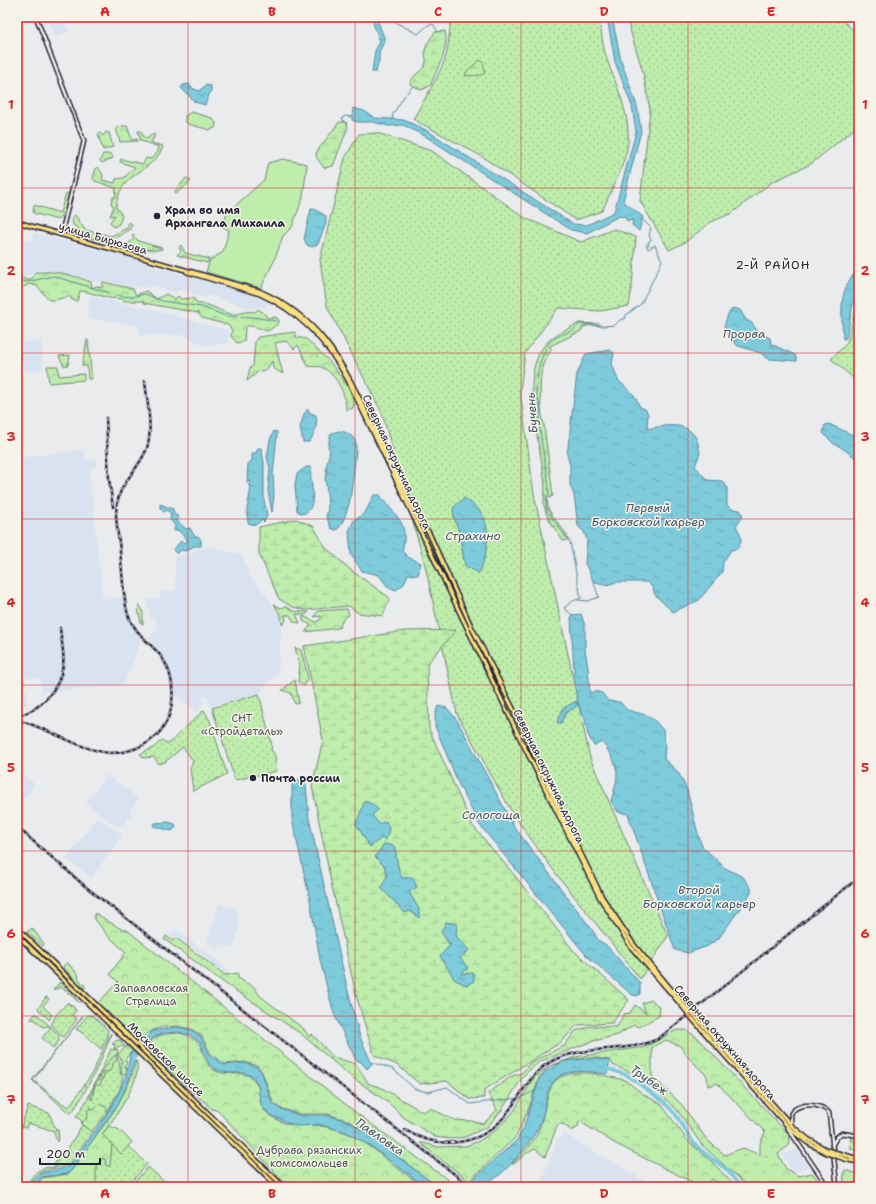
<svg xmlns="http://www.w3.org/2000/svg" width="876" height="1204" font-family="'Shantell Sans',sans-serif">
  <style>
    .built { fill: #d8e2f0 }
    .grass { fill: url(#grass-dots); stroke: #708874; fill-rule: evenodd }
    .forest { fill: url(#forest-crowns); stroke: #708874; fill-rule: evenodd }
    .wetland { fill: url(#wetland-marsh); stroke: #708874 }
    .park { fill: #beedac; stroke: #708874 }
    .water { fill: url(#water-ripples); stroke: #59879c }
    .lines { fill: none; stroke-linecap: round; stroke-linejoin: round }
    .stream { stroke: #59879c; stroke-width: 1 }
    .river { stroke: #7ecbdc; stroke-width: 3.5 }
    .secondary-casing { stroke: #22223b; stroke-width: 5.5 }
    .primary-casing { stroke: #22223b; stroke-width: 6 }
    .secondary { stroke: #f7f3e8; stroke-width: 2.5 }
    .primary { stroke: #fbe080; stroke-width: 3 }
    .rail-casing { stroke: #22223b; stroke-width: 2.5 }
    .rail { stroke: #f7f3e8; stroke-width: 1; stroke-dasharray: 3; stroke-linecap: butt }
    .primary-bridge-casing { stroke: #22223b; stroke-width: 6; stroke-linecap: butt }
    .primary-bridge { stroke: #fbe080; stroke-width: 3 }
    .grid { fill: none; stroke: #d62828; stroke-width: 1; stroke-opacity: 0.55 }
    .poi-dot { fill: #22223b; stroke: #f7f3e8; stroke-width: 1.5 }
    .labels { text-anchor: middle; stroke-width: 3; stroke-linejoin: round; paint-order: stroke }
    .poi-label { font-size: 11px; font-weight: bold; fill: #22223b; stroke: #f7f3e8; text-anchor: start }
    .street-label { font-size: 11px; fill: #22223b; stroke: #f7f3e8 }
    .park-label { font-size: 11px; fill: #495557; stroke: #f7f3e8 }
    .neighbourhood-label { font-size: 12px; letter-spacing: 1px; fill: #22223b; stroke: #f7f3e8 }
    .water-label { font-size: 12px; font-style: italic; fill: #3e556b; stroke: #f7f3e8 }
    .neatline { fill: none; stroke: #d62828; stroke-width: 1.5 }
    .grid-label { font-size: 13px; text-anchor: middle; font-weight: bold; fill: #d62828 }
  </style>
  <defs>
    <pattern id="grass-dots" width="8" height="8" patternUnits="userSpaceOnUse"><rect width="8" height="8" fill="#beedac"/><path d="M2 2h.1M6 6h.1" fill="none" stroke="#a3cb95" stroke-width="1.8" stroke-linecap="round"/></pattern>
    <pattern id="forest-crowns" width="20" height="18" patternUnits="userSpaceOnUse"><rect width="20" height="18" fill="#beedac"/><path d="M2 6a3 3 0 1 1 6 0M12 15a3 3 0 1 1 6 0" fill="none" stroke="#a3cb95"/></pattern>
    <pattern id="wetland-marsh" width="20" height="14" patternUnits="userSpaceOnUse"><rect width="20" height="14" fill="#beedac"/><path d="M1 5h8M5 5V1M11 12h8M15 12V8" fill="none" stroke="#a3cb95"/></pattern>
    <pattern id="water-ripples" width="26" height="14" patternUnits="userSpaceOnUse"><rect width="26" height="14" fill="#7ecbdc"/><path d="M2 4q2-2 4 0t4 0M15 11q2-2 4 0t4 0" fill="none" stroke="#6daebe"/></pattern>
  </defs>
  <rect width="100%" height="100%" fill="#e9ebec"/>
  <filter id="ink" filterUnits="userSpaceOnUse"><feTurbulence type="fractalNoise" baseFrequency=".025" numOctaves="2"/><feDisplacementMap in="SourceGraphic" scale="8" xChannelSelector="R" yChannelSelector="G"/><feConvolveMatrix kernelMatrix="1 2 1 2 8 2 1 2 1" color-interpolation-filters="sRGB"/></filter>
  <g filter="url(#ink)">
    <path class="built" d="M48,17h13l8,14 -13,6z
      M17,232l7,2 3,8 5,-2 2,-7 112,29 2,3 123,35 -2,6 -4,-1 -1,3 -9,-2 -1,3 -47,-14 -1,3 -28,-8 -1,3 -27,-8 -1,3 -12,-2 -1,3 -30,-8 -3,2 -8,-3 -1,2 -38,-11 -18,-1v2l-4,-1 -1,3 -6,1 -1,3 -9,-2z
      M90,297l59,12 81,22 -3,12 -22,3 -21,-11h-43l-3,-10 -50,-7z
      M41,341l2,28 -24,2 1,14h-3v-42z
      M84,450l2,11 10,-1 1,6 -5,1 -3,5 14,128 19,-3 8,26 9,13 1,5 -11,31 -7,13 -80,7 -2,-14h-18v11h4l1,15 -10,1v-247z
      M208,547l34,8 6,19 18,21 14,21 1,16 -3,39 -19,22 -49,14 -2,-10h-6l2,6 -8,9 -13,-11v-2l-9,-4 -4,-24 -21,-33 9,-8 -3,-11 -5,-1 -3,-18 14,-2 -1,-6 16,-2 -1,-33z
      M107,775l32,24 -10,12 3,2 -9,11 -6,2 -31,-23z
      M23,776l12,8 -9,12 -7,3 -2,-16z
      M97,817l25,18 -30,42 -26,-18z
      M219,904l17,5 3,20 -6,19 -13,-4 -3,9 -6,-9 -4,-1z
      M176,930l53,40 -3,4 -50,-38 -2,3 -5,-4z
      M564,1134l91,53h-116l19,-47 3,-1z
      M799,1149l9,18 -12,5 -7,-5 -6,-12z"/>
    <path class="grass" d="M452,17h147c2,12 3,25 6,36 9,30 25,56 23,89 -2,21 -17,49 -26,69l-26,9 -95,-64 -68,-37c11,-19 24,-39 32,-60 5,-14 3,-28 7,-42z
      M626,17h213l20,19v89l-48,39 -39,18 -40,31 -21,9 -27,21 -15,7 -29,-49 10,-91 -7,-38z
      M377,133l55,18 93,67 56,24 33,-13 22,8 -4,49 -3,20 -29,5 -42,-3 -33,45 -5,37 14,104 56,264 78,178 -28,43 -86,-108 -41,-57 -56,-100 -32,-149 -43,-152 -55,-107 -7,-46 25,-102 14,-24z
      M859,295v88l-28,-24 16,-16z
      M259,694l13,52 -1,3 4,7 2,15 -42,9 -23,-72z
      M204,710l6,11 17,53 -34,17 -3,-23 3,-7 -10,-14 -18,15 -6,2 -5,-7 -10,1 -4,-4 13,-6 9,-8 6,4z
      M66,963h2l11,13 -1,2 7,8 -1,3 -21,-22z
      M59,983l3,1 18,19 -19,-16 -8,3z
      M46,997l3,2 -6,7 9,9 -3,5 -11,-11z
      M67,1003h2l1,3h3l3,5 -4,4 5,4 -14,18 -12,-13 4,-6v-2z
      M35,1014h2l22,21v6l-6,7 -11,-10 9,-11 -4,-1 -4,1 -9,-8 -2,1 -1,-1z
      M88,1015l5,1 15,14 -1,7 -6,12 -17,-15 -8,-5z
      M83,1016l-50,64 27,22 9,5 22,-32 20,-42c-1,11 -33,76 -41,81l-38,-34z
      M111,1049l7,1 -1,6 3,6 -1,4 2,4 -1,4 3,2 -3,13 -13,23 -1,-5 -11,2 -5,-1 -3,10 -6,6 1,-3 -6,-4 11,-17zM115,1056l-5,15 -5,1 -3,9 -7,4c3,-7 14,-25 20,-29z
      M28,1106l21,7 7,17h2l1,9 -2,3 -3,-11 -26,-8 -2,5 -5,-1z
      M82,1125l10,7 -23,33 -11,3 -5,-3 15,-17z
      M850,1135l4,2v5l5,1v8l-8,-2z
      M112,1144l9,9 7,-7 19,18 -20,23h-32l1,-21 7,-8 3,1 -1,5 5,-2z
      M148,1167l22,20h-40z"/>
    <path class="forest" d="M122,126h5l5,14 5,-1 1,2 -18,1 -4,-14z
      M138,131h3l3,6 3,2 6,-5 2,1 -4,8 12,3c-9,28 -44,24 -47,62l2,1 4,7 -3,8 -5,3 -4,-5 5,-7 -5,1 4,-10 -3,-2 2,-7 2,1 1,-10 -21,-7 -2,-3 3,-10 2,-1 5,8 -1,5 13,3 1,-4 8,-1 11,-11 -15,-5 1,-3 22,5 3,-6 5,1 7,-7 1,-5 -18,-6z
      M106,132l3,1 4,14 -10,3 -5,-16 2,-1 3,3z
      M103,154h8l2,4 -11,5 -2,-2z
      M186,178l5,3 -15,13 -1,-3z
      M66,193l4,1 -3,13 -9,13 -25,-7 1,-8 26,8z
      M75,215l10,15 26,6 16,-8 2,-6 3,2 -2,5 -23,14 -29,-9 1,-5 -6,-4 -1,-7z
      M133,234l5,7 24,7v1c-6,3 -29,-1 -34,-5l6,-5 -2,-4z
      M181,245l4,8 24,6 -2,4 -30,-8 4,-4 -2,-4z
      M35,272c6,1 10,-1 16,0 11,0 29,6 40,10l1,6 4,-2 6,2 1,-6 30,7 3,6 10,-4 11,8 9,-5 9,5 3,-3 3,3 12,-1 5,6c11,-2 22,8 32,10 10,1 14,-4 25,-2l3,-3 7,5 2,4 9,-1 3,3v3l-11,8c-8,-1 -12,-6 -21,-5l-2,2 -1,13 -7,2 -6,-7 1,-6 -4,-5 -26,-7 -4,-5 -54,-10 -1,-2h-19l-1,-2 -14,-1 -26,-7h-3l-3,10 -5,-1 -1,-3c-6,-1 -14,4 -22,3l-12,-14 -7,-2 -9,4 -4,-3v-9l10,4 5,-1z
      M295,332l1,5 10,2 23,22 20,27 5,15 -1,5 -7,2c1,-15 -11,-38 -25,-43 -4,-1 -10,0 -13,-1l-10,-21 -4,4 -8,-8 -11,2 8,31 -10,-6 -1,-7 -5,8 -9,3 -11,9 3,-13 3,-2 2,-25 3,-4z
      M87,340h1l4,39h-4l-1,-13h-5z
      M70,355l-2,10 -4,1 -5,-10z
      M47,366h11l1,10 25,-2v6l-35,3z
      M274,604l7,4 5,-2 7,5 16,1 -4,3 -9,-1 4,9 -6,-1 -4,-7h-5l1,6 -4,4 -1,-9z
      M139,605c6,5 3,13 4,19l-2,-1 -3,-14z
      M347,609l2,6 -6,4 -4,9 -34,4 6,-7 -8,-4v-5l13,6 5,-3v-3l-7,1 4,-6z
      M295,648l6,2 7,27 -4,9 -6,-4 2,-17z
      M295,680l4,23 -4,1 -4,-11 -9,-3z
      M95,913l26,16 6,1 232,185 96,70 -12,2 -12,-5 -66,-51 -16,-10 -21,-7h-29l-19,-6 -7,-6 -11,-30 -4,-6 -13,-4 -20,2 -14,-10 -10,-19 -10,-6 -14,-3 -14,1 -10,3 -16,11 -39,-38 20,-21 -8,-8 16,-22 -18,-16 -14,-18z
      M32,928l12,16 -1,2 -16,-14z
      M166,936l7,5 3,-3 49,37 13,-2v5l17,10 5,8 44,33 5,8 3,-3 21,23 23,7 13,20 11,3 43,25 7,-4 24,12 17,1 12,3 14,-14 -9,-17 24,-17 10,-3 8,-10 35,-18 10,-14 17,-5 25,1 7,-13 6,-1 5,-8 11,8 -4,-10 10,-3 8,8 -1,8 -21,11 -4,-2 -16,10 -28,7 -51,20 -15,13 -23,36 -14,16 -22,10 -14,2 -16,-2 -32,-20 -13,-13 -41,-29 -49,-42 -70,-46 -66,-48z
      M677,1030h9l12,8 92,98 -2,10 -10,8 8,15 13,7 13,-3 9,11 -1,3h-72l-46,-42 -25,-35 -16,-15 -27,-21 -21,-9 -3,-5 -15,-2 -20,1 -25,7 -10,9 -13,38 -11,24 -47,44 -49,-38h4l14,4 28,-1 13,-5 17,-11 18,-19 21,-35 15,-10 25,-9 70,-10zM666,1040l14,6 7,10 20,20 1,10 9,-3 48,49 -5,12v11l-17,-7 -18,7 -18,-15 -25,-35 -30,-29v-29z
      M179,1033c33,8 17,25 35,37 13,8 30,-2 40,10 11,13 -2,25 20,38 21,12 27,5 47,8 7,1 16,3 23,6 23,8 41,28 60,41 6,5 14,9 20,14h-135l-71,-76 -6,-2 -66,-59 -1,-3c12,-13 17,-13 34,-14z
      M117,1040h3l5,7 -5,-1 -5,3 -1,-2 2,-2 -4,-1z
      M127,1046l5,4 -7,10 2,2 -2,5 4,5 -4,3 -4,-2v-8l1,-4 -4,-7z
      M116,1054l1,6 -3,2 -4,9 -5,1 -5,13h-5l-3,15 -2,-4 5,-12 5,-5c1,-10 11,-19 16,-25z
      M136,1060c8,17 -22,60 -34,74l10,10 -2,22h-4l-1,-7 -2,-1 -7,8v20h-23l-5,-3 -6,4h-26l6,-9 26,-4 8,-9c22,-36 50,-61 60,-105z
      M573,1073h19l33,7 18,14 18,10 27,37 24,21 24,25h-10l-14,-8 -5,7 -5,1 -86,-43 -37,-23 -1,6 -6,4 -9,-7h-5l-13,33 -10,-8 -8,4 -13,11h-2c10,-10 20,-19 26,-32 6,-13 8,-43 18,-52 4,-4 12,-5 17,-7z
      M99,1104l7,3 1,5 -15,20 -11,-8 6,-6 1,-8 3,-2 4,1z
      M48,1167l8,1c-12,2 -23,6 -26,19h-4c5,-11 10,-17 22,-20z
      M845,1170l13,4 -1,6 -6,7h-6l-2,-13z"/>
    <path class="wetland" d="M445,31c5,20 -8,35 -14,54l-9,5 -12,-6c2,-9 9,-10 14,-17 4,-6 1,-9 1,-15 0,-7 6,-14 10,-20z
      M480,60l3,2 2,11 -3,2 -17,1 2,-5z
      M339,122h7l2,5 -15,39 -9,2 -7,-10 -1,-5z
      M579,323l21,1v2l-8,-1 -9,2 -2,4 -31,15 1,4c-3,6 -8,11 -9,19 -3,12 -2,44 2,56l9,71 -6,3 1,9 4,7 15,20v5l-4,1c-7,-11 -16,-22 -19,-35 -1,-6 1,-12 1,-18 -2,-37 -23,-98 -7,-132 10,-21 23,-23 41,-33z
      M296,519l17,7 13,22 26,23 38,27 -7,18 -25,-3 -9,-7 -43,4 -13,-3 -14,-8 -20,-45v-27z
      M456,630l-29,34 2,65 43,96 43,51 58,74 56,50 -17,23 -35,2 -16,17 -77,48v8l-15,1 -22,-18 -27,3 -23,-19 -23,-10 -18,-60 -25,-113 -19,-96 11,-46 -19,-94 101,-15z"/>
    <path class="park" d="M191,112l21,6 4,5 -1,5 -5,2 -22,-6 -3,-3v-5z
      M283,159l24,5 -4,33 -11,30 -9,9 -9,25 -13,27 -55,-16 4,-12 13,-8 6,-22 -6,-3 4,-14 37,-33 4,-17z
      M109,1126l9,3 14,13 -11,12 -19,-20z"/>
    <path class="water" d="M374,17h7l-3,5 7,18 -6,12v9l-3,11h-4l3,-21 5,-9 -7,-19z
      M607,17h5l9,44 16,45 4,25 -18,70 20,16 -4,14 -7,-6 1,-5 -6,1 -2,-4 -6,-1 -32,17 -16,-3 -146,-94 -22,-11 -15,1 -15,-4h-16l-5,-2 1,-12 11,3 11,7 29,2 22,10 147,94 14,1 27,-13 22,-80 -4,-26 -17,-44z
      M848,17h11v12z
      M189,84l3,4 7,3 7,-6 5,1v4l-6,15 -10,-3 -14,-14 2,-3z
      M311,209h3l12,7v7l-8,21 -6,3 -5,-2 -3,-6z
      M859,269v19l-4,7 -9,43 -3,1c-1,-26 -6,-50 16,-70z
      M733,308l7,2 6,10 6,3 6,9 12,6 1,6 24,11 2,6 -27,-2 -5,-2 -4,-4 -23,-7 -9,-9 -5,-10 4,-13z
      M610,350l4,3 -2,11 6,16 16,15 6,12 5,2 3,5 -1,15c15,-3 39,-9 49,9 2,4 3,10 4,15l-5,13 12,14 15,1 5,6v18l4,4 9,1 3,7 -7,9c6,9 7,15 1,23l-6,1 -8,12 -1,10 -23,28 -26,12 -18,-17 -2,-7 -6,-6h-30l-11,3 -13,-4 -8,-18 2,-23 -3,-8 -6,-6 -4,-31 -4,-10v-20l-3,-10 10,-81 9,-20z
      M308,409l2,4 6,2c2,9 -1,19 -7,27h-6l-3,-14 4,-14z
      M829,424l30,14v22l-20,-14 -5,-2 -11,-11 2,-8z
      M274,431l3,1v2l-4,41 1,20 -2,17 -4,-21 2,-23 -3,-11 3,-17z
      M339,431c8,1 14,4 17,12 1,4 -5,55 -7,61 -2,6 -7,24 -13,26l-5,-2 -5,-12c4,-7 0,-30 -1,-38l2,-5 -1,-5 4,-18 -2,-3 2,-11 2,-3z
      M258,448h3l3,14v38l3,16 -3,6 -2,-2 -7,5 -7,-2 -1,-14 4,-21 -3,-3 3,-2 -1,-3 -3,3 1,-20 4,-2v-8h4z
      M306,467h4l1,2c-2,13 9,38 -8,45l-6,-3 -2,-27 2,-10z
      M374,495h6c15,22 30,26 22,56l6,6 13,6 -3,12 -10,-1 -4,10 -8,6 -8,-3 -9,-12 -17,-4 -11,-16 -2,-24 5,-11c13,-6 14,-14 20,-25z
      M464,498c5,4 11,7 15,12 14,16 8,46 0,63l-14,-7 -6,-34 -5,-15 -1,-9z
      M160,504l13,5 1,5 5,3 -2,4 9,8 4,-1 5,9 3,-1 3,4v6h-7l-8,5 -5,-1 -4,4 -4,-4 8,-9 4,2 3,-2 -10,-11 -4,1 1,-5 -5,-7 1,-5 -4,-4 -3,2 -4,-4z
      M581,614l4,12v24l3,18 2,26 4,-3 8,2 6,8 12,1 7,8 19,5 9,6 8,9 2,14 -1,15 14,13 9,18 11,44 4,12 23,22 18,9 8,11v5l-32,45 -11,8 -20,7 -13,-3 -47,-136 -10,-2 -7,-11c9,-29 9,-34 -9,-59l-8,4 -6,-11 -3,-16 -6,-12 -4,-19 -4,-69 1,-4z
      M576,701l2,4 -13,9 -4,9h-3l-1,-1 5,-13z
      M438,706l9,2 10,12 58,108 78,103 5,9 8,5 34,38v11l-4,2 -5,-2 -45,-39 -107,-131 -20,-39 -24,-59v-11z
      M299,779l5,3 2,3 3,33 37,165 14,54 12,27 -5,5 -6,-7 -5,-2 -22,-46 -14,-54 -10,-60 -18,-81v-36l3,-3z
      M365,801l9,4 4,5 -6,5 7,9 7,-3 3,8 -3,11 -4,-2 -12,9 -14,-23z
      M168,822l7,2 1,3 -4,4 -19,-5 2,-3z
      M384,844l10,2c3,10 3,22 8,32l10,-1 5,10 -8,5 10,17v9l-9,-7 -5,2 -24,-25 6,-12 -3,-10 -9,-9z
      M446,922l11,2 -1,12 13,14 -9,8 8,10 -7,6 12,-1 1,8 -7,4 -12,-5 -15,-24 10,-11 -9,-13z
      M177,1027l14,3 9,6 10,19 14,10 21,-2 12,4 5,6 10,30 8,6 19,6h29l21,7 16,10 66,50 10,5h-16l-53,-40 -26,-15 -25,-7 -25,1 -22,-9 -10,-7 -3,-6 -3,-19 -4,-7 -9,-5h-17l-12,-3 -7,-6 -9,-22 -9,-7 -12,-3 -16,1 -9,4 -19,21 -7,25 -10,21 -47,67 -6,3 -24,3 -6,10h-4c7,-24 30,-10 42,-25 22,-33 54,-67 57,-108l23,-23z
      M593,1058l17,3 -3,13c-16,-2 -41,-7 -53,7 -9,9 -8,26 -12,37 -7,23 -38,58 -60,69 -4,2 -13,0 -18,0l53,-47 7,-13 15,-47 6,-8 19,-11z"/>
    <g class="lines">
      <path class="stream" d="M390,17l7,6 21,11 10,-9 5,-1 5,8
        M407,93l6,-7
        M392,120l1,-6 12,-19
        M344,122l-2,-4 3,-2 7,1
        M17,280l10,2 26,-6 67,20 12,1 13,-3 17,7 40,6 24,9 28,1 22,4
        M578,600l10,1 11,-4 -6,-16
        M572,615l-8,-7 9,-7 8,-3 -11,-56 -23,-31 -1,-14 3,-1c0,-28 -12,-58 -9,-85 1,-5 -3,-12 -4,-18 0,-15 4,-37 13,-50 5,-7 16,-9 24,-13 2,-1 4,-4 6,-6l25,2 11,-1 5,-5 6,-2v-3l15,-11 21,-43 -7,-16 -7,4 -2,-4h3l-1,-3 3,-2 -2,-5 2,-7 -9,-9
        M371,1062l22,7 22,20 13,3 19,-5 23,17 50,-6 16,-8"/>
      <path class="river" d="M605,1068l22,7 37,27 12,13 17,27 10,10 23,17 15,18"/>
      <defs>
        <path id="secondary" d="M36,17l48,124 -23,94
          M791,1124v-11c8,-11 30,-10 38,0l8,74
          M787,1127l41,60
          M832,1145l5,-8 5,-4 17,3
          M857,1187l2,-2"/>
        <path id="primary" d="M17,222l242,69c63,27 84,74 112,131 16,32 31,64 47,96l11,15 42,93 55,108 16,40 60,123 32,48 51,61
          M187,272l73,22c39,17 68,49 88,86l172,358 80,160 31,49 52,60
          M17,928l267,259
          M17,935l261,252
          M692,1013l100,113 16,13 19,11
          M689,1015l101,114 18,14 19,10
          M848,1156l11,3
          M848,1160l11,2"/>
      </defs>
      <use href="#secondary" class="secondary-casing"/>
      <use href="#primary" class="primary-casing"/>
      <use href="#secondary" class="secondary"/>
      <use href="#primary" class="primary"/>
      <defs>
        <path id="rail" d="M106,418l3,61 4,28
          M17,716c23,-5 43,-27 46,-51 2,-12 -2,-25 -3,-37
          M17,720c30,7 64,31 94,33 17,0 36,-7 47,-19 19,-21 19,-57 2,-79 -11,-13 -26,-23 -32,-40 -5,-17 -5,-36 -7,-54 -1,-15 -4,-30 -5,-45 0,-35 21,-41 31,-68 6,-18 0,-48 -2,-67
          M17,827l69,60 385,300
          M405,1130c32,19 73,18 99,-13 18,-21 25,-46 52,-58 32,-14 71,-6 102,-20l194,-156"/>
      </defs>
      <use href="#rail" class="rail-casing"/>
      <use href="#rail" class="rail"/>
      <defs>
        <path id="primary-bridge" d="M685,1006l7,7
          M683,1007l6,8
          M827,1150l21,6
          M827,1153l21,7"/>
      </defs>
      <use href="#primary-bridge" class="primary-bridge-casing"/>
      <use href="#primary-bridge" class="primary-bridge"/>
    </g>
  </g>
  <path class="grid" d="M188,17v1170M355,17v1170M521,17v1170M688,17v1170M17,188h842M17,353h842M17,519h842M17,685h842M17,851h842M17,1016h842"/>
  <g class="poi-dot">
    <circle cx="157" cy="216" r="4"/>
    <circle cx="253" cy="778" r="4"/>
  </g>
  <g class="labels">
    <g class="poi-label">
      <text x="165" y="214">Храм во имя<tspan x="165" dy="13">Архангела Михаила</tspan></text>
      <text x="261" y="782">Почта россии</text>
    </g>
    <g class="street-label">
      <text transform="translate(103 238) rotate(16)" y="4">улица Бирюзова</text>
      <text transform="translate(397 462) rotate(65)" y="4">Северная окружная дорога</text>
      <text transform="translate(549 776) rotate(64)" y="4">Северная окружная дорога</text>
      <text transform="translate(725 1042) rotate(49)" y="4">Северная окружная дорога</text>
      <text transform="translate(166 1059) rotate(44)" y="4">Московское шоссе</text>
    </g>
    <g class="park-label">
      <text x="242" y="722">СНТ<tspan x="242" dy="13">«Стройдеталь»</tspan></text>
      <text x="151" y="992">Запавловская<tspan x="151" dy="13">Стрелица</tspan></text>
      <text x="309" y="1154">Дубрава рязанских<tspan x="309" dy="13">комсомольцев</tspan></text>
    </g>
    <g class="neighbourhood-label">
      <text x="773" y="269">2-Й РАЙОН</text>
    </g>
    <g class="water-label">
      <text x="744" y="338">Прорва</text>
      <text transform="translate(532 413) rotate(-94)" y="4">Бучень</text>
      <text x="648" y="512">Первый<tspan x="648" dy="14">Борковской карьер</tspan></text>
      <text x="473" y="540">Страхино</text>
      <text x="491" y="819">Сологоща</text>
      <text x="699" y="894">Второй<tspan x="699" dy="14">Борковской карьер</tspan></text>
      <text transform="translate(649 1080) rotate(35)" y="4">Трубеж</text>
      <text transform="translate(380 1137) rotate(35)" y="4">Павловка</text>
    </g>
  </g>
  <rect width="876" height="1204" fill="none" stroke="#f7f3e8" stroke-width="44"/>
  <path d="M40 1158v6h60v-6" fill="none" stroke="#22223b" stroke-width="2"/>
  <text x="46" y="1158" font-size="12" fill="#22223b" stroke="#f7f3e8" stroke-width="3" paint-order="stroke">200 m</text>
  <rect x="22" y="22" width="832" height="1160" class="neatline"/>
  <g class="grid-label">
    <text x="105" y="16">A</text>
    <text x="272" y="16">B</text>
    <text x="438" y="16">C</text>
    <text x="604" y="16">D</text>
    <text x="771" y="16">E</text>
    <text x="11" y="109">1</text>
    <text x="865" y="109">1</text>
    <text x="11" y="275">2</text>
    <text x="865" y="275">2</text>
    <text x="11" y="441">3</text>
    <text x="865" y="441">3</text>
    <text x="11" y="607">4</text>
    <text x="865" y="607">4</text>
    <text x="11" y="772">5</text>
    <text x="865" y="772">5</text>
    <text x="11" y="938">6</text>
    <text x="865" y="938">6</text>
    <text x="11" y="1104">7</text>
    <text x="865" y="1104">7</text>
    <text x="105" y="1198">A</text>
    <text x="272" y="1198">B</text>
    <text x="438" y="1198">C</text>
    <text x="604" y="1198">D</text>
    <text x="771" y="1198">E</text>
  </g>
</svg>
